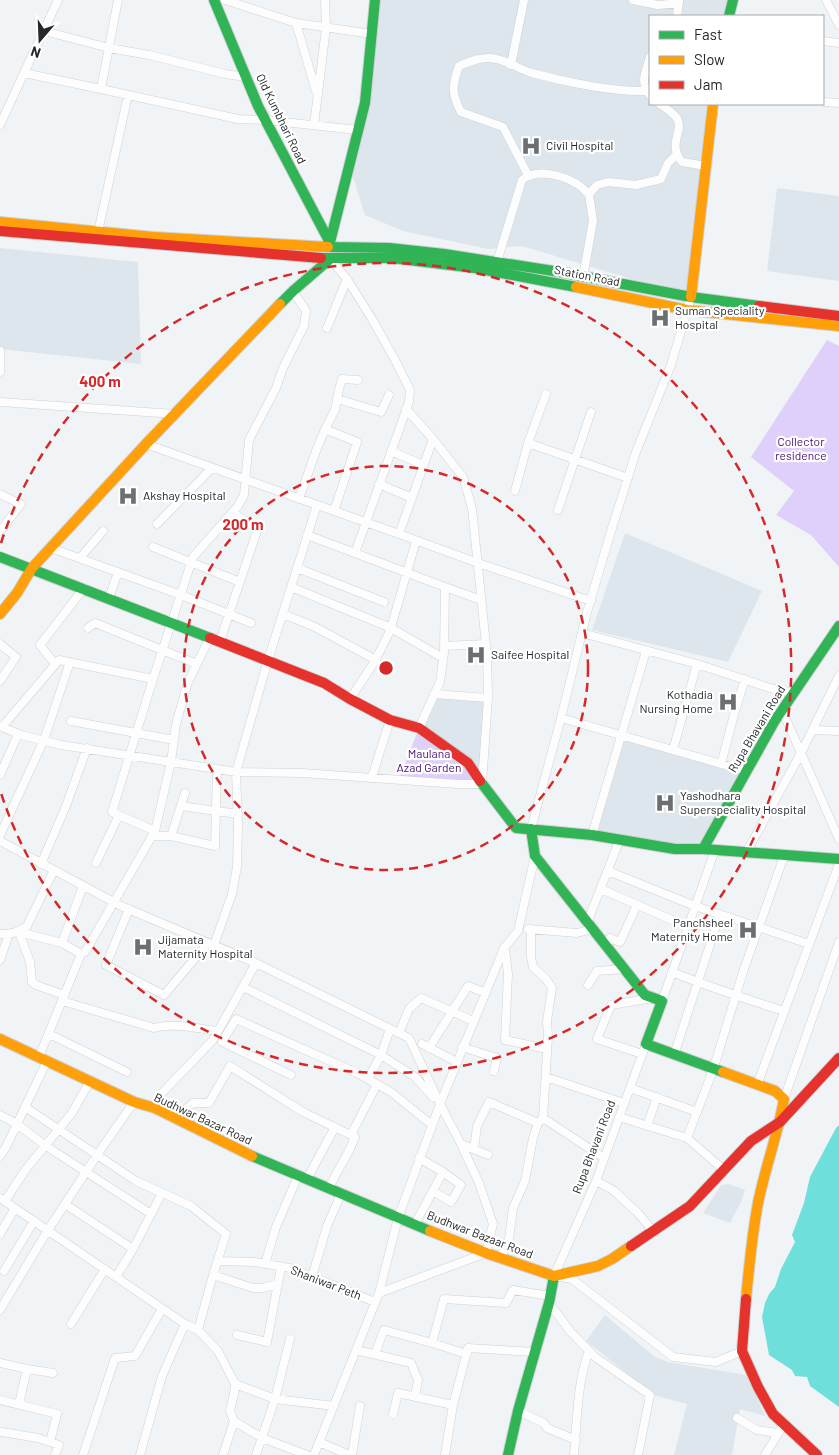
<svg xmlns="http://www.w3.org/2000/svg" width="839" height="1455" font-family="Barlow,sans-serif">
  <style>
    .built { fill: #dee6ed }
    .green { fill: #dfcffb }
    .water { fill: #6fdfdc }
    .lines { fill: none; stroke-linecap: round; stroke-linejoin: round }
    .street-casing { stroke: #cfd1d3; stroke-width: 9 }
    .fast-casing { stroke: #cfd1d3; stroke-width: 12 }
    .slow-casing { stroke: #cfd1d3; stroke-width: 12 }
    .jam-casing { stroke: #cfd1d3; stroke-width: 12 }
    .street { stroke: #fdfdfe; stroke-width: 8 }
    .fast { stroke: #30b455; stroke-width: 10 }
    .slow { stroke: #ff9f0a; stroke-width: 10 }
    .jam { stroke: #e5322d; stroke-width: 10 }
    .ring { fill: none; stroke: #d62828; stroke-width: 2.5; stroke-dasharray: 9 6 }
    .labels { text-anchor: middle; stroke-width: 4.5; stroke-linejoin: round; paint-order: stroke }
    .street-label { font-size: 12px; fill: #252729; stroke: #fff }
    .poi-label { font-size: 12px; fill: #252729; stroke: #fff; text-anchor: start }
    .park-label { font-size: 12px; fill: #471075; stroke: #fff }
    .centre { fill: #d62828; stroke: #fff; stroke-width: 2.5 }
    .ring-label { font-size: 15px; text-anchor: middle; font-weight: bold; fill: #d62828; stroke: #fff; stroke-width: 4.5; stroke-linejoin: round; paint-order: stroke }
  </style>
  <rect width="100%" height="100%" fill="#f1f4f6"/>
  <path class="built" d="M375,0h358l-4,16h-79v88h63l-22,193 -169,-51 -34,3 -85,-18 -38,-16 -15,-47 15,-65z
    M777,188l62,8v85l-72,-10z
    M0,248l138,14 3,102 -141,-15z
    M625,533l137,58 -34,71 -136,-32z
    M434,694l54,4 -6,86 -63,-56z
    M621,735l125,36 -43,78 -111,-14z
    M728,1184l17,6 -4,12 -11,21 -27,-10 18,-28z
    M605,1315l50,42 13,5 78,13 19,41 -25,-7 -8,46h-58l13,-51 -33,-9 -68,-54z"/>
  <path class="green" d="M827,340l12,6v221l-28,-32 -35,-20 18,-24 -43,-34z
    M419,728l49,35 14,21 -83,-5z"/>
  <path class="water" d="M839,1125v282l-29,-21 -3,-9 -12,-1 -3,-6 -23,-15 -7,-38 3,-14 4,-9 6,-7 6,-18 14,-27 -3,-7 12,-32 6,-26 26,-49z"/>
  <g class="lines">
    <defs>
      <path id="street" d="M58,0l-34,73 77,16
        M118,0l-17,89 137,30 27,1 93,10
        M225,0l71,23 76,11
        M633,0l25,5 21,-2
        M826,0l13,25
        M677,16l2,-16
        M296,23l20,68
        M44,31l65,17 40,7 76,19 21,3
        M823,41l16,2
        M650,57c-4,14 -11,26 0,38
        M511,65l13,-65
        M823,102l16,1
        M660,104c5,4 12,8 16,13 10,13 -10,26 6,45l24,4
        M0,125l24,-52
        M314,125l12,-97 -1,-28
        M528,175l-25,-48 -42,-15c-10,-19 -9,-27 -2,-46 12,-5 24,-10 37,-7 13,2 24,11 36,14 33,9 81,19 115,18
        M589,194l8,-9 11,-3 28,3 25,-6 7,-16 8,-8
        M98,232l30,-137
        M330,259l17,20 25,40 23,41 15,30 -1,12 -54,151
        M497,262l25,-82c15,-12 40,-5 55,4 4,2 8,7 12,10l4,27 -10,56
        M327,328l20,-49
        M0,351v21
        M337,399l44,13 8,-17
        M0,402l175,12
        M325,429l10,-19 4,-21 3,-10 16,1
        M528,443l100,35
        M146,444l253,90 79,29 113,38
        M391,451l32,14
        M379,484l33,14
        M515,491l13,-48 18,-49
        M0,494l21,10 -21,27
        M299,499l17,-48 9,-22 32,13 -23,69
        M558,510l33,-98
        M157,524l55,-56
        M399,534l34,-95
        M307,535l138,52
        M153,547l87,35
        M51,548l130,47 70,28
        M80,558l23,-27
        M297,568l87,34
        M291,587l100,41 52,30
        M109,598l9,-26
        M283,614l32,13 61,33
        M88,628l7,-5 102,41
        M582,633l115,31 73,24 24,5
        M220,641l37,-110 -24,-19
        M0,644l16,13 -16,24
        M444,646l41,-2
        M55,664l-15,-19 44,-57
        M434,694l54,4
        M350,699l25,-38 15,-30 26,-90
        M782,710l57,129
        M561,718l185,53
        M71,721l103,19
        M0,726l21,9 40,10 175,27 66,1 156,11h24l6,-86 -1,-43 -15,-147 -9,-31 -30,-38 -27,-30
        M2,727l57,-67 94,19
        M419,728l21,-46 4,-29 1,-66 36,13
        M813,730l26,1
        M673,750l24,-86
        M721,764l14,-53 10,-32
        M0,775l18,-41
        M372,777l18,-57
        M181,806l57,8
        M531,829l30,-111 26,-106 25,-84 24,-76 35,-87 20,-68
        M155,831l16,-69 5,-38 12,-42 22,-45
        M0,835l44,-95 26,-78
        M592,835l54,-184
        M152,836h19l44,10 2,-77
        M171,836l14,-43
        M0,841l121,65 135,57 153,75 31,66 21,40 18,39 14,41 -7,29 -107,40
        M746,853l55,-100 38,-77
        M96,863l23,-48
        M41,864l25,-58 21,-58
        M608,871l87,35 114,38
        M601,889l87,38
        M129,909l-23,56 58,30 44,-52
        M587,923l33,-84
        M528,929l49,4 15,-4
        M0,934c11,0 18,-1 27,-8l27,-56
        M62,943l-43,-11 11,30 2,20 4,3 28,10
        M214,945l18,-51 5,-27 1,-42 -2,-53 32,-112 49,-155
        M606,947l4,-9 10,4 17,-37
        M505,950l3,24 -3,66 42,9
        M81,954l-19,-11 21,-57
        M0,960l9,-26
        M672,972c37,15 74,27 112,39
        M588,985l9,-14 27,-2
        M243,987l138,68 34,22 18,20
        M62,1001l92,27c18,-6 45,1 64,3
        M662,1001l53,-151
        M399,1033l10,-24 12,-11 52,23
        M49,1034l78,38
        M422,1044l35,18
        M646,1044l-50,137 -42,95 18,3 101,78 43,5 26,-11
        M462,1047l35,11 -3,13
        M429,1048l39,-62 18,7
        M642,1054l-45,-15 14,-34 42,-7
        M674,1055l46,-141
        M39,1057l42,-103 4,-2 70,-121 -43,-19 41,-133 40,-122 45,-51 6,-11 5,-55 27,-52 7,-20 21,-42 2,-15 -13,-20
        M291,1075l-69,-33 14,-23 121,54 34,19 41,33
        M546,1077l78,26
        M368,1079l13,-24 9,-26
        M757,1085l82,-221
        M630,1088l67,24
        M784,1099l55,-157
        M25,1107l111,74 55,25 35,28 -13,41 -15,55
        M155,1108l5,-13 53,-55 43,-77
        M0,1115l17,9 29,22 105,68
        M619,1117l68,21 37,32
        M175,1118l18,-15h16l21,-37 73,46 52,25 -5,12 -22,40
        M543,1118l61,40
        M647,1126l10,-29
        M351,1135l26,-51
        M687,1138l26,-68 30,-98 41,-116
        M461,1144l27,11
        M474,1149l3,-23 12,-24 49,21
        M0,1156l6,-9 41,-86
        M419,1158l24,14
        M307,1179l28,-52
        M596,1181l17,9 25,23 15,18
        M0,1198l185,126 -23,52 -22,79
        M5,1201l21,-32 46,-56 18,-32
        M65,1204l68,45 29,-56
        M415,1224l28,-52 18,13 -10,17 -18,-11
        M0,1234l15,-26
        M501,1258l8,-19 4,-31 12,-27 8,-43 5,-15 5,-5 5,-81 -1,-16 5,-33 -6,-9 -13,-12 -2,-10v-28
        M218,1261l36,1 36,6 85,34
        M265,1264l11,-37 22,-51
        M4,1271l30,-50
        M213,1275l40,13h9l16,-4
        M116,1277l17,-28
        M312,1277l15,-51 14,-32
        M549,1303l21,28 25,26 55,38 -12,60
        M0,1310l48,-80 49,-75 37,-53
        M71,1324l34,-55
        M185,1324l13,6 20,21 17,33 -1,10 -4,17 4,10 -11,34
        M237,1335l30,7 14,-75
        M432,1343l35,11
        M356,1350l55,13 7,17 -3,17
        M375,1354l9,-24 48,13 12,-44 62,4 7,-13 37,6
        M0,1363l27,6 26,4
        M235,1384l40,15 59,7
        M0,1400l57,14 -7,28
        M19,1404l8,-35
        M453,1405l15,-57 67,4
        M518,1411l26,12 3,5 29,12
        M393,1414l5,-21 55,12 -8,50
        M737,1418l20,12 21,3
        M234,1421l28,17 45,17
        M2,1432l36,6 21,7 -4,10
        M319,1442l30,13
        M83,1455l32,-97 20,-2 27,-47
        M256,1455l19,-56 15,-60
        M314,1455l65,-162 19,-75 42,-114 64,-156 14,-17 17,-75
        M352,1455l8,-49
        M574,1455c3,-33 3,-73 15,-104
        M765,1455l19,-31"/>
      <path id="fast" d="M214,0l44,106 70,133 1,8
        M729,16l4,-16
        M329,246l36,-143 10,-103
        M328,247l61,1 55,6 116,18 131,25 68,9
        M321,258h71l83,10 101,19
        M280,304l13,-13 37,-32
        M0,557l210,81
        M480,781l36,47 76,7 83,14h28l136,10
        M531,829l4,27 110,139 17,6 -16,43 77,28
        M703,849l71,-127 65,-96
        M252,1156l178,75
        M508,1455l10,-44 31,-108 5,-27"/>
      <path id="slow" d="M0,222l153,15 175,10
        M576,287l111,23 152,16
        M691,297l22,-193
        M0,614l17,-21 15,-25 114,-124 134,-140
        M0,1039l134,63 21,6 97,48
        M723,1072l52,19 9,8c-6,35 -19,69 -26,104 -6,32 -9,64 -12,96
        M430,1231l56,22 68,23 44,-10 14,-7 19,-13"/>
      <path id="jam" d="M0,231l321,27
        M759,306l80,10
        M210,638l114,45 26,16 40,21 29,8 49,35 12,18
        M631,1246l59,-40 61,-65 29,-19 59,-64
        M746,1299l-4,52 16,36 15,27 44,41"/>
    </defs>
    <use href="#street" class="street-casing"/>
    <use href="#fast" class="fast-casing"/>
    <use href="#slow" class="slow-casing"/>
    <use href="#jam" class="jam-casing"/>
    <use href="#street" class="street"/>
    <use href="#fast" class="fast"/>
    <use href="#slow" class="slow"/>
    <use href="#jam" class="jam"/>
  </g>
  <g class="ring">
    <circle cx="386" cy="668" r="202"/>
    <path d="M1 543A405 405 0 1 1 1 793"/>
  </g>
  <defs>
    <symbol id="hospital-bare" viewBox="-9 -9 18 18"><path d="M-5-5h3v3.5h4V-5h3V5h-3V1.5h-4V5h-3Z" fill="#6c6f71" stroke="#fff" stroke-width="2.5" paint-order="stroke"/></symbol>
  </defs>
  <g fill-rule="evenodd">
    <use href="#hospital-bare" x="517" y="132" width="28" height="28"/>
    <use href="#hospital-bare" x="646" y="304" width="28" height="28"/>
    <use href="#hospital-bare" x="114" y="482" width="28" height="28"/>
    <use href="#hospital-bare" x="462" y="641" width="28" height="28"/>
    <use href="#hospital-bare" x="714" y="688" width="28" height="28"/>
    <use href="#hospital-bare" x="651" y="789" width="28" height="28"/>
    <use href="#hospital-bare" x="734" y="916" width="28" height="28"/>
    <use href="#hospital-bare" x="129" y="933" width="28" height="28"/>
  </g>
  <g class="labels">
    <g class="street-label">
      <text transform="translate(281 119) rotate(64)" y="4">Old Kumbhari Road</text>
      <text transform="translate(587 276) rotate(11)" y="4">Station Road</text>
      <text transform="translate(757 729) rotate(-59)" y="4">Rupa Bhavani Road</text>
      <text transform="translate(203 1119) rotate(25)" y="4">Budhwar Bazar Road</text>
      <text transform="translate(594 1147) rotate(-69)" y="4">Rupa Bhavani Road</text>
      <text transform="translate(480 1235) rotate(21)" y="4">Budhwar Bazaar Road</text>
      <text transform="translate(326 1283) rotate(21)" y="4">Shaniwar Peth</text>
    </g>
    <g class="poi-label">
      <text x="546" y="150">Civil Hospital</text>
      <text x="675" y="315">Suman Speciality<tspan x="675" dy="14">Hospital</tspan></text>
      <text x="143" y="500">Akshay Hospital</text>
      <text x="491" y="659">Saifee Hospital</text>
      <text x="713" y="699" text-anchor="end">Kothadia<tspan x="713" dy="14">Nursing Home</tspan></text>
      <text x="680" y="800">Yashodhara<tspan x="680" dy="14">Superspeciality Hospital</tspan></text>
      <text x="733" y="927" text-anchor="end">Panchsheel<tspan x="733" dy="14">Maternity Home</tspan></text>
      <text x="158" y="944">Jijamata<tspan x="158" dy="14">Maternity Hospital</tspan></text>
    </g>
    <g class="park-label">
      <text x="801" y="446">Collector<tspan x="801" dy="14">residence</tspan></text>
      <text x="429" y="758">Maulana<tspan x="429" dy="14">Azad Garden</tspan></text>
    </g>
  </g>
  <circle cx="386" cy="668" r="8" class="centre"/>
  <g class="ring-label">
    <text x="100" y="387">400 m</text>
    <text x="243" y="530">200 m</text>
  </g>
  <rect x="649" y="15" width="175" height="90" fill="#ffffff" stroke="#a8a9a9"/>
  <rect x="659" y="31" width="25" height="8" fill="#30b455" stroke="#a8a9a9"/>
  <text x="694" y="40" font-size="15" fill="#252729">Fast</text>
  <rect x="659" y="56" width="25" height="8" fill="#ff9f0a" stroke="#a8a9a9"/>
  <text x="694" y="65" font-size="15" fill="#252729">Slow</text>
  <rect x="659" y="81" width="25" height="8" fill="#e5322d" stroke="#a8a9a9"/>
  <text x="694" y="90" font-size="15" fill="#252729">Jam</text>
  <g transform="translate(40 40) rotate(199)" stroke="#ffffff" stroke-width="4" paint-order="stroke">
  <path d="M0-4L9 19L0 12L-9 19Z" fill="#252729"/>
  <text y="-8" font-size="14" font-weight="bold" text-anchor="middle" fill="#252729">N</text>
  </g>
</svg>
